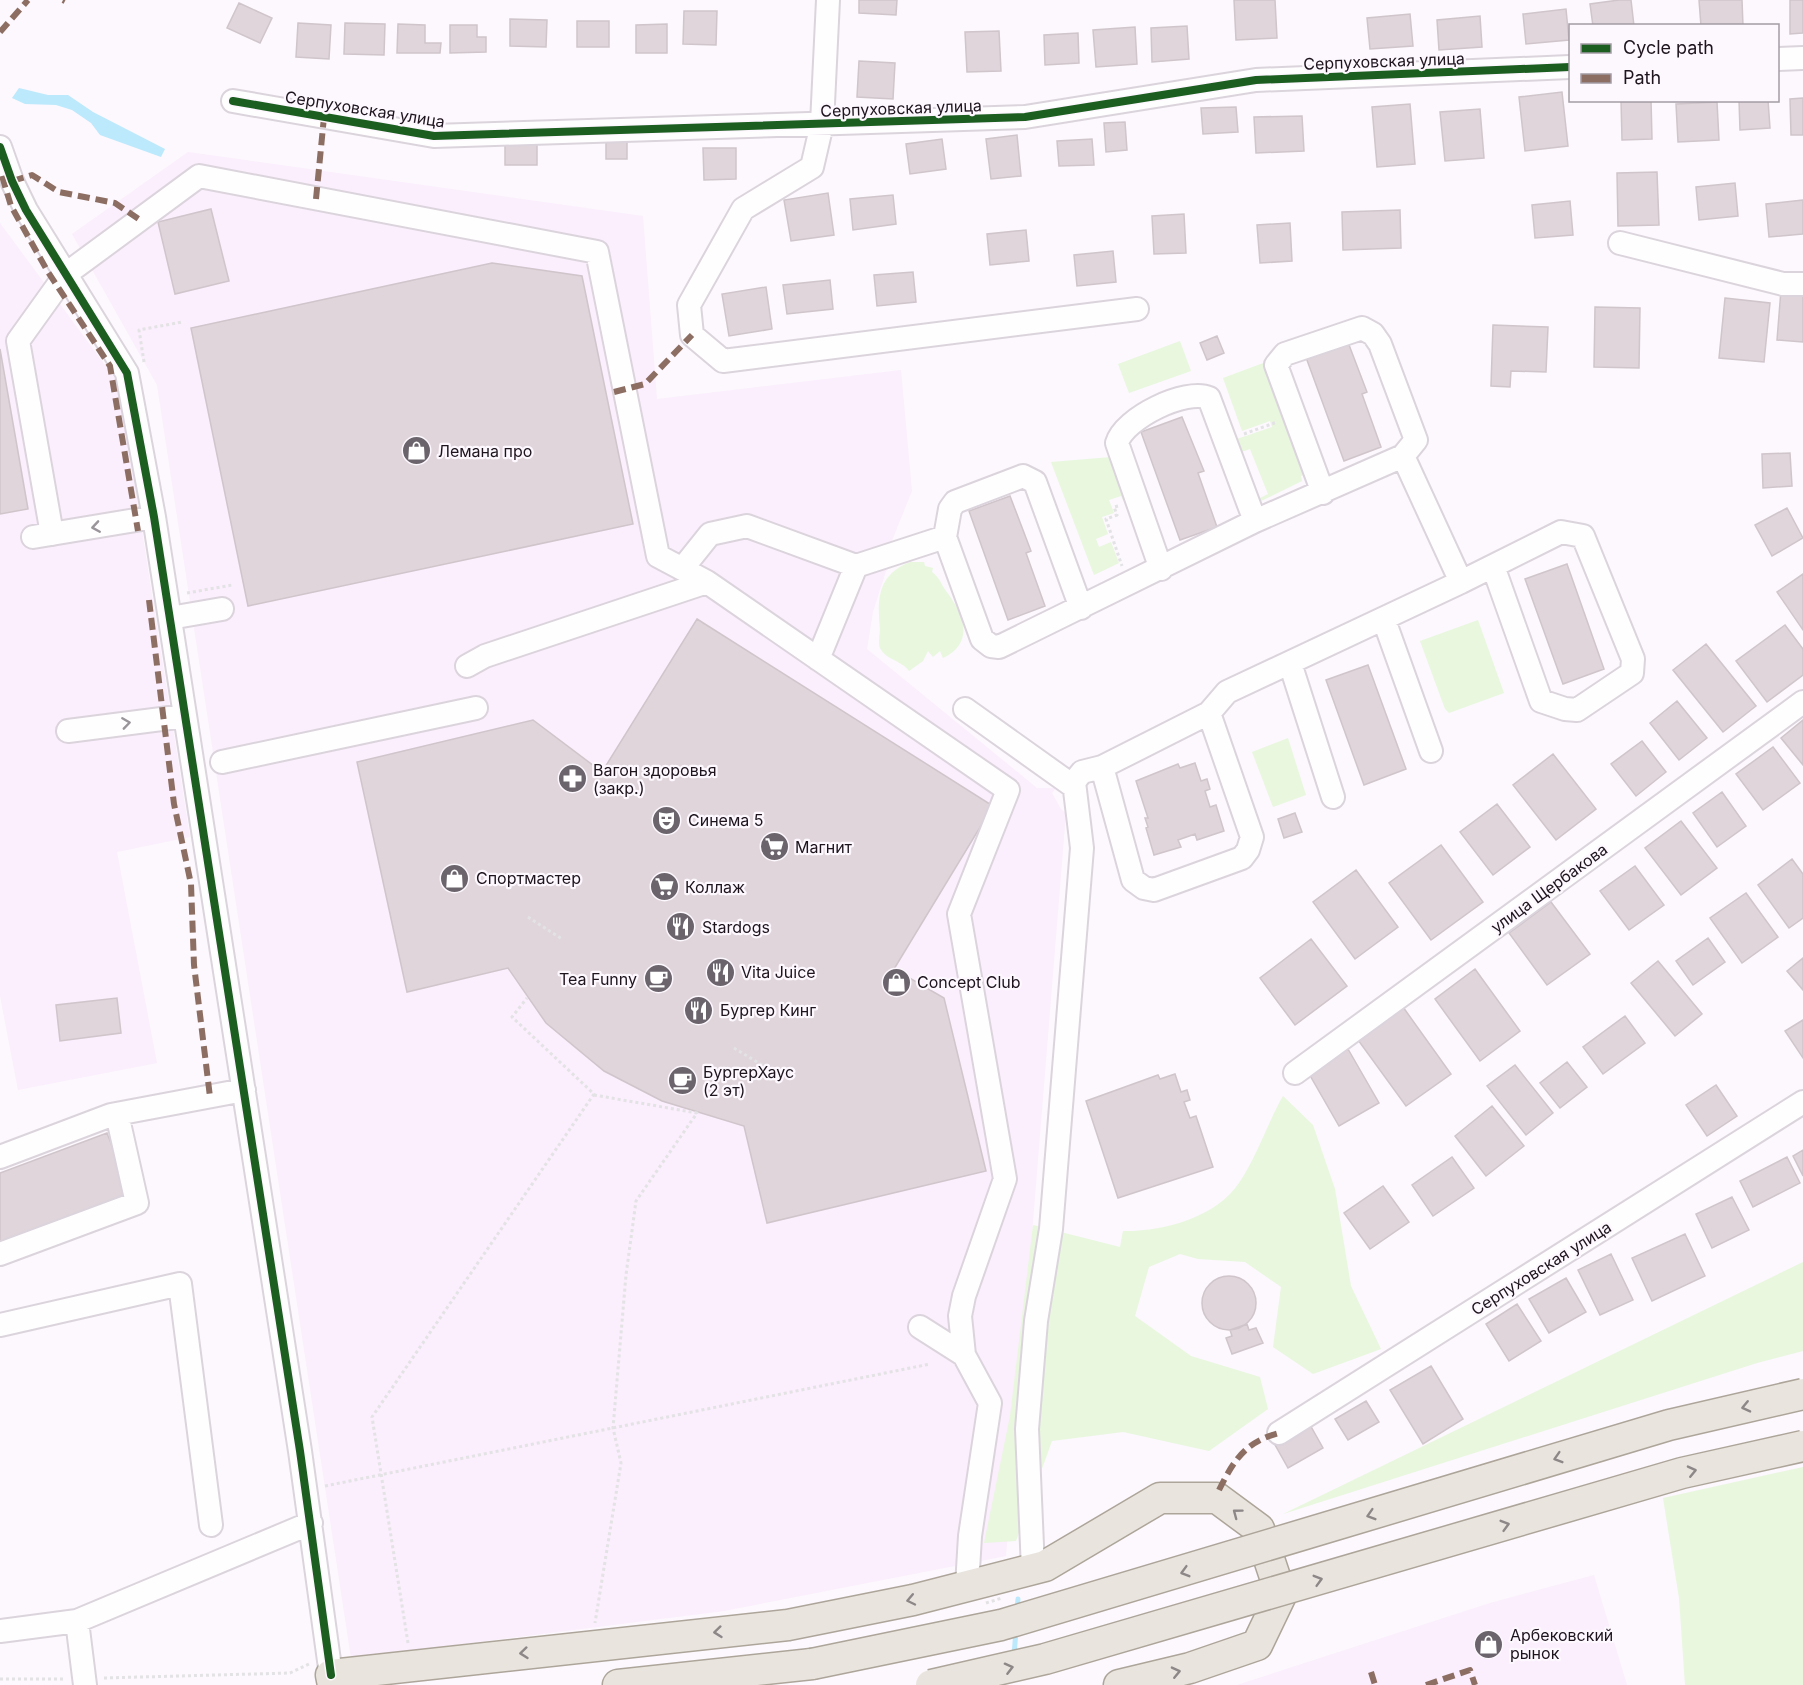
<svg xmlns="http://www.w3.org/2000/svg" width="1803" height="1685" font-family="Inter,sans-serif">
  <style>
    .built { fill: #fbeefd }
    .green { fill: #e8f7de }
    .water { fill: #bce9fc }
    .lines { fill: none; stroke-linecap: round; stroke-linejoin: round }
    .stream { stroke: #bce9fc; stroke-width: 5 }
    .building { fill: #dfd5da; stroke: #cfc5ca; stroke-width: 1.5 }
    .minor-casing { stroke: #dbd4dc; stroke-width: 26 }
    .major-casing { stroke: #ada59a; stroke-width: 33 }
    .path { stroke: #e3e2e4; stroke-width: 3; stroke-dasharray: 3 3; stroke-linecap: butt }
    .minor { stroke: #fffeff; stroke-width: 22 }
    .major { stroke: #e9e5de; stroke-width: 30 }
    .major-bridge-casing { stroke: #ada59a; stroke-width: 33; stroke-linecap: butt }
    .path-bridge { stroke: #e3e2e4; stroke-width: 3; stroke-dasharray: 3 3; stroke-linecap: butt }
    .major-bridge { stroke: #e9e5de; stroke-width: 30 }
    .quiet { stroke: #8d6e63; stroke-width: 6; stroke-dasharray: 12 6; stroke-linecap: butt }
    .cycleway-casing { stroke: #fdf7fe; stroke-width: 11 }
    .cycleway { stroke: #1b5e20; stroke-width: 8 }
    .oneway { stroke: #99959a }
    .oneway2 { stroke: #8d8788 }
    .labels { text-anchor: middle; stroke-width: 4.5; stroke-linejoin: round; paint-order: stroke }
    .street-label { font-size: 16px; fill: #1d141e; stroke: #fdf7fe }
    .poi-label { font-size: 16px; fill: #1d141e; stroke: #fdf7fe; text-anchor: start }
  </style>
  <rect width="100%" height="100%" fill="#fcf8fd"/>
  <path class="built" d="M188,152l455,64 14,183 244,-29 11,121 -21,52 -2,7 7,12 -10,9 -13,41 -6,37 170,139h19l-4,5 9,16 5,4 -60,743 -282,55 -373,47 -194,-1273 -85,-151z
    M0,223l119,161 71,453 -73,15 40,211 -139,27 -18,-94z
    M1594,1575l33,110h-390l253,-82z"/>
  <path class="green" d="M1180,341l11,30 -62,22 -11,-29z
    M1266,362l40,112 -5,2 1,5 -43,21 -1,-3 10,-5 -18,-45 -14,5 -5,-13 41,-14 -2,-6 -28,10 -19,-53z
    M1111,457l17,43 -4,2 -3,-6 -12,4 5,13 -12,4 6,17 -12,5 3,8 12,-5 8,21 -25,12 -43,-113z
    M910,562h14l1,4 8,2 -1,4c8,6 9,12 14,19 17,22 30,51 -3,67l-3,-7 -7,6 -5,-6 -5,10 -14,10c-6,-10 -23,-11 -29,-23 -2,-5 0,-14 0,-19 -3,-31 -2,-54 30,-67z
    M1478,620l26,73 -55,20 -4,-4 -25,-68z
    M1288,738l18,57 -33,12 -21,-55z
    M1283,1096l30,29 22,64 16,97 30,63 -68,25 -40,-27 8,-60 -36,-25 -47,-3 -18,-5 -31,13 -14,49 56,40 69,21 8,32 -59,42 -86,-19 -71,9 -36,100 -32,2 26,-127 23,-191 87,22 3,-16c38,1 93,-13 116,-48 18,-26 28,-59 44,-87z
    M1803,1262v89l-46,12 -474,151z
    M1803,1467v218h-118l-6,-87 -16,-100z"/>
  <path class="water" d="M19,88l29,7h20l25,17 72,37 -4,8 -61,-22 -9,-12 -19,-13 -16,-5 -31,-1 -13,-6z"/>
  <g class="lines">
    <path class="stream" d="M1017,1612l1,-13
      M1014,1656l2,-26"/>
  </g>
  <path class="building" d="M859,0h38l-1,15 -37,-2z
    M1234,0h41l2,38 -41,2z
    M1619,0h12l3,26h-41l-3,-22z
    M1699,0h43l1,26h-42z
    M1790,0h13v33l-13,1z
    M239,3l33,15 -12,25 -33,-15z
    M1566,9l3,31 -43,4 -3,-30z
    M684,11h33l-1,34 -33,-1z
    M1410,14l3,32 -43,3 -3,-31z
    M1480,16l2,31 -43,3 -2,-30z
    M510,19l37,1 -1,27 -36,-1z
    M577,21h32v26h-32z
    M298,23l33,2 -2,34 -33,-2z
    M345,23l40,1 -1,31 -40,-1z
    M398,24l27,1v18h16l-1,10h-43z
    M667,24v29h-31v-28z
    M450,25h27v12h9v15l-36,1z
    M1187,26l2,33 -37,3 -1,-34z
    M1135,27l2,37 -41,3 -3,-37z
    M999,31l2,40 -34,1 -2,-40z
    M1078,33l1,30 -34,2 -1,-30z
    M859,61l36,2 -2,36 -36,-2z
    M1562,92l6,54 -43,5 -6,-54z
    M1803,98v37h-12l-1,-36z
    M1621,100h30l1,39 -30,1z
    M1739,100h29l2,28 -30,2z
    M1717,102l2,38 -41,2 -2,-38z
    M1410,104l5,60 -38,3 -5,-60z
    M1236,107l2,25 -35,2 -2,-26z
    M1480,109l4,49 -39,3 -5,-49z
    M1302,116l2,35 -48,2 -2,-36z
    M1125,122l2,28 -21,2 -2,-29z
    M1017,135l4,41 -30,3 -5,-40z
    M606,137h21v22h-21z
    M537,139v26h-32v-25z
    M942,139l4,30 -36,5 -4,-30z
    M1092,139l2,26 -35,1 -2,-25z
    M703,148h33v31l-32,1z
    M1657,172l2,53 -41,1 -1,-53z
    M1735,183l3,33 -39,4 -3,-33z
    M828,193l6,42 -43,6 -7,-41z
    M893,195l3,29 -43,6 -3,-31z
    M1803,200v34l-34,3 -3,-33z
    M1570,201l3,34 -38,3 -3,-33z
    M211,209l18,72 -54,13 -17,-72z
    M1400,210l1,38 -58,2 -1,-38z
    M1184,214l2,39 -32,1 -2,-38z
    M1290,223l2,38 -32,2 -3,-38z
    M1026,230l3,31 -39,4 -3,-31z
    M1113,251l3,31 -39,4 -3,-31z
    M492,263l90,13 51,248 -385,82 -57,-278z
    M913,272l3,30 -39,4 -3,-31z
    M830,280l3,29 -46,5 -4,-29z
    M766,287l6,42 -43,7 -7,-42z
    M1781,290l22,2v50l-26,-2z
    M1725,298l45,5 -6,59 -45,-4z
    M1595,307l45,1 -1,60 -45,-1z
    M1493,325l55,2 -2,45 -35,-1 -1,16 -19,-1z
    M1217,336l7,17 -17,7 -7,-17z
    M1346,337l21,55 -5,2 19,53 -37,14 -40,-109z
    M0,349l28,160 -28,5z
    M1182,417l22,54 -6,2 19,54 -37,13 -39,-108z
    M1790,453l2,33 -29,2 -1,-34z
    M1010,496l21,55 -5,2 19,53 -37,14 -39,-109z
    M1787,508l16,30 -31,18 -17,-31z
    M1567,564l37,105 -41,15 -38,-105z
    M1803,574v56l-26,-38z
    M697,619l296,187 -99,163 50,29 42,173 -219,52 -23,-97 -82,-25 -58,-30 -58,-48 -38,-55 -101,24 -50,-230 176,-42 69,52z
    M1785,625l18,24v26l-36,27 -31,-41z
    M1706,644l50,62 -33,26 -50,-62z
    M1368,665l38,104 -42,16 -38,-105z
    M1677,701l30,37 -28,22 -29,-37z
    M1803,720v45l-22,-27z
    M1642,741l24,31 -30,24 -25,-32z
    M1773,747l27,36 -37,27 -27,-36z
    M1553,754l43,55 -40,31 -43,-55z
    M1195,763l6,18 6,-2 3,10 -5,2 5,16 6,-2 8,26 -27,9 -2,-6 -17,6 3,7 -27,8 -8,-27 2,-1 -3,-9h3l-12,-37 42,-17 2,4z
    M1722,792l24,34 -29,21 -24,-34z
    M1497,804l33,43 -37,28 -33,-43z
    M1295,813l7,19 -18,6 -6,-19z
    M1681,821l36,47 -36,27 -36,-47z
    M1441,845l42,57 -52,38 -42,-57z
    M1792,859l11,15v44l-14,10 -31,-43z
    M1635,866l29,39 -35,25 -29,-39z
    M1356,870l42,57 -43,32 -42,-57z
    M1746,893l32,44 -36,26 -32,-45z
    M1551,902l39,52 -43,31 -38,-52z
    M1708,938l17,24 -32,23 -17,-24z
    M1311,939l36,47 -52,39 -35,-47z
    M1803,958v32l-16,-19z
    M1658,961l44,53 -27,22 -44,-53z
    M1475,969l45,62 -40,30 -45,-62z
    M117,998l4,35 -61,8 -4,-36z
    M1403,1007l48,67 -45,32 -48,-66z
    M1625,1016l20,27 -42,31 -20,-27z
    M1803,1020v38l-18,-27z
    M1348,1049l31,54 -40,23 -31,-54z
    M1567,1062l20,25 -27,21 -20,-25z
    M1515,1065l38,48 -27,22 -39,-49z
    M1175,1074l6,18 6,-2 3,10 -6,2 6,16 6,-2 17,51 -95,31 -32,-97 72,-26 2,4z
    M1716,1085l21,31 -30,20 -21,-31z
    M1492,1106l32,40 -38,30 -31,-40z
    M107,1133l24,62 -131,49v-71z
    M1803,1150v26l-10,-20z
    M1452,1157l22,31 -41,28 -21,-31z
    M1787,1157l13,26 -47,24 -13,-26z
    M1383,1186l26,36 -39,27 -26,-36z
    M1732,1197l17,33 -37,18 -16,-34z
    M1685,1234l20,42 -53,25 -20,-43z
    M1611,1254l22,46 -33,15 -22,-45z
    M1202 1303a27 27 0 1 1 54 0a27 27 0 1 1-54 0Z
    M1566,1278l20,34 -37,21 -20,-34z
    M1517,1304l24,37 -32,20 -23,-37z
    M1247,1324l2,6 7,-2 7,15 -31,11 -6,-16 6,-2 -2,-6z
    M1431,1366l32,53 -40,25 -33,-54z
    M1366,1401l13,21 -31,18 -13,-21z
    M1309,1423l14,25 -35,20 -14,-25z"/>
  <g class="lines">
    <defs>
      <path id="minor" d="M828,0l-6,124 -10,43 -69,42 -54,96 3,30 31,26 414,-52
        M1778,59l25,-1
        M233,101l201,35 591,-19 231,-37 314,-13
        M0,147l12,34 14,29 101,163 27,144 146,934 31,224
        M1620,243l163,41h20
        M52,534l-34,-193 48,-67 133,-98 398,76 61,304 49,26
        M33,537l121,-20
        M945,537l5,-28 5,-7 68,-26 12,6 46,126
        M856,566l89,-29 37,102 9,7 8,1 256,-126 148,-65 13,-16 -36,-96 -7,-10 -11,-6 -77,26 -9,11 47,128
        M682,569l28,-35 37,-8 109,40 -38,93
        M1161,569l-44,-126c7,-25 69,-55 92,-45l46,123
        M1461,582l100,-50 22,4 50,123 -1,14 -55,37 -12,-1 -24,-8 -48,-135
        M170,618l52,-9
        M1384,620l47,131
        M1290,663l43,134
        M467,666l18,-10 222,-74 301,208 -49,124 46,265 -41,117 -4,20 4,39
        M965,709l108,77
        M68,731l117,-15
        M222,762l254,-54
        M1102,767l31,113 11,8 10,2 88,-32 6,-8 4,-13 -43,-124
        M1295,1073l508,-371
        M0,1157l111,-42 133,-25
        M0,1254l137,-51 -20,-89
        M0,1325l180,-41 31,241
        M920,1327l44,28 26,48 -20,133 -3,50
        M1279,1433l524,-331
        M1033,1569l-6,-140 9,-108 15,-92 31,-381 -8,-66 8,-10 20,-5 107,-54 18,-21 234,-110 -58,-126
        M77,1621l234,-98
        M0,1631l77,-10 8,64"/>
      <path id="major" d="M333,1685l-2,-10 457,-50 125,-25 132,-34 115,-68h57l42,31 22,66 -24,50 -67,23 -71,17
        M618,1685l194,-21"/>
    </defs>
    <use href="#minor" class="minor-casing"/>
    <use href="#major" class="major-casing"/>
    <path class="path" d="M144,362l-5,-32 43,-8
      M1244,434l33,-12
      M1118,506l-4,1 3,8 -11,4 16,47
      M187,593l45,-8
      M528,917l34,22
      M734,1048l38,23
      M594,1095l103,18 -61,88 -10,74 -13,153 8,35 -26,160
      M325,1486l605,-122
      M408,1643l-36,-226 222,-323 -82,-77 15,-19
      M104,1678l186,-5 21,-10
      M0,1679h65"/>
    <use href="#minor" class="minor"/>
    <use href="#major" class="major"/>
    <defs>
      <path id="major-bridge" d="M812,1664l189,-39 668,-200 134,-31
        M931,1685l114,-26 637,-186 121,-27"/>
    </defs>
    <use href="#major-bridge" class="major-bridge-casing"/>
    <path class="path-bridge" d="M986,1603l16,-5"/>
    <use href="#major-bridge" class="major-bridge"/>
    <path class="quiet" d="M63,0l2,1
      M0,32l28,-32
      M2,176l9,30 37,66 62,94 28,165
      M12,181l20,-6 27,17 56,11 25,17
      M316,199l8,-82
      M614,392l31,-8 47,-49
      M149,600l25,204 17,80 3,81 16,132
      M1219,1490c15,-30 26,-48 60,-57
      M1371,1672l4,13
      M1426,1685l44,-15 5,15"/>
    <defs>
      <path id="cycleway" d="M233,101l201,35 591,-19 231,-37 314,-13
        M0,147l12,34 14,29 101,163 27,144 146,934 31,224"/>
    </defs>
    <use href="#cycleway" class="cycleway-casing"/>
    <use href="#cycleway" class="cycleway"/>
  </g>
  <defs><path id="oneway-chevron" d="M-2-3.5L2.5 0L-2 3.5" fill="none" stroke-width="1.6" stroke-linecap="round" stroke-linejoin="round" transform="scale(1.5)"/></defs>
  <g class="oneway">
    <use href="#oneway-chevron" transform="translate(96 527) rotate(171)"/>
    <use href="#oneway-chevron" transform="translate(126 723) rotate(-8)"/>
  </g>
  <g class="oneway2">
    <use href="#oneway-chevron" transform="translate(1746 1407) rotate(167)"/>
    <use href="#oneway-chevron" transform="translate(1558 1458) rotate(163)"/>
    <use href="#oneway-chevron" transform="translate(1692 1471) rotate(-13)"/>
    <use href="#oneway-chevron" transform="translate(1237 1513) rotate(-143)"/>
    <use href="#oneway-chevron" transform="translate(1371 1515) rotate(163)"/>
    <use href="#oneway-chevron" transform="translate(1505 1525) rotate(-16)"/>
    <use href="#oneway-chevron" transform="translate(1185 1572) rotate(164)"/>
    <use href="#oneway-chevron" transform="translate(1318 1580) rotate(-16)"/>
    <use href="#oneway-chevron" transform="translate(911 1600) rotate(168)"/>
    <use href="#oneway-chevron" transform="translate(718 1632) rotate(174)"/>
    <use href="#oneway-chevron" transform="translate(524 1653) rotate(174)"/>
    <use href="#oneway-chevron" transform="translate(1009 1668) rotate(-14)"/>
    <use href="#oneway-chevron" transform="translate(1176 1672) rotate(-13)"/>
  </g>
  <defs>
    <symbol id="shop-disc" viewBox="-11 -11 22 22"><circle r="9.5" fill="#6b646c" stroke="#fdf7fe"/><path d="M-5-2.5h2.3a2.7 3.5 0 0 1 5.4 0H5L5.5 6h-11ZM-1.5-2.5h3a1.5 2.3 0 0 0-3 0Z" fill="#fff"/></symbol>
    <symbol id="pharmacy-disc" viewBox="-11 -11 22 22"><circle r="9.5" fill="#6b646c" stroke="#fdf7fe"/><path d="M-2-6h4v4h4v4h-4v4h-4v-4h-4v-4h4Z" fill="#fff"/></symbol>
    <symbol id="theatre-disc" viewBox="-11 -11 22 22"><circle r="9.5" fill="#6b646c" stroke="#fdf7fe"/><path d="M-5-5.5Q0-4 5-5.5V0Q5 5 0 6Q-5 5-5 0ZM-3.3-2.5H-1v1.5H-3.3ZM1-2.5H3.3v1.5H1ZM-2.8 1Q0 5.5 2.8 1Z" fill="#fff"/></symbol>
    <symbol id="supermarket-disc" viewBox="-11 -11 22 22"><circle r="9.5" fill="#6b646c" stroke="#fdf7fe"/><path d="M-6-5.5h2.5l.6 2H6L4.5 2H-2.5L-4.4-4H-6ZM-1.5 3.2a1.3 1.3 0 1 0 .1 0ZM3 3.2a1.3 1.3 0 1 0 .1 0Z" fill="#fff"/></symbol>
    <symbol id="restaurant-disc" viewBox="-11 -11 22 22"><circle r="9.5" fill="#6b646c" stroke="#fdf7fe"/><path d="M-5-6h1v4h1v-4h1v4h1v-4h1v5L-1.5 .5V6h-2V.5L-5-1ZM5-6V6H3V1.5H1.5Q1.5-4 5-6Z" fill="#fff"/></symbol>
    <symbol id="cafe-disc" viewBox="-11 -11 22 22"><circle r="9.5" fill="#6b646c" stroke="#fdf7fe"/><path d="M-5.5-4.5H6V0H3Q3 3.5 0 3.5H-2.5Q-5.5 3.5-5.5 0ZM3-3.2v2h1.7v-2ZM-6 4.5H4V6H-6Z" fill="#fff"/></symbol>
  </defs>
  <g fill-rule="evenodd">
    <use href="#shop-disc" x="400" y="434" width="33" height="33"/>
    <use href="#pharmacy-disc" x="556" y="762" width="33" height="33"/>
    <use href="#theatre-disc" x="650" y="804" width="33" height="33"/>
    <use href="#supermarket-disc" x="758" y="830" width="33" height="33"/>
    <use href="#shop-disc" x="438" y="862" width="33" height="33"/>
    <use href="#supermarket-disc" x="648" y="870" width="33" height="33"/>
    <use href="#restaurant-disc" x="664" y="910" width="33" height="33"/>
    <use href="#restaurant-disc" x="704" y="956" width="33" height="33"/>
    <use href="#cafe-disc" x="642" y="962" width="33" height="33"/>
    <use href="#shop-disc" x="880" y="966" width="33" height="33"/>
    <use href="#restaurant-disc" x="682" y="994" width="33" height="33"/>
    <use href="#cafe-disc" x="666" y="1064" width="33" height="33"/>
    <use href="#shop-disc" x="1472" y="1628" width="33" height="33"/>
  </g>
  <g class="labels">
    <g class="street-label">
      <text transform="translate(1384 61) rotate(-2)" y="6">Серпуховская улица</text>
      <text transform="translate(901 108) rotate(-2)" y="6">Серпуховская улица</text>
      <text transform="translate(365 109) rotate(9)" y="6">Серпуховская улица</text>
      <text transform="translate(1549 888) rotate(-36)" y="6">улица Щербакова</text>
      <text transform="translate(1541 1268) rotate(-32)" y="6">Серпуховская улица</text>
    </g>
    <g class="poi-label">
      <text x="438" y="457">Лемана про</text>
      <text x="593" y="776">Вагон здоровья<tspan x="593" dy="18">(закр.)</tspan></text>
      <text x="688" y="826">Синема 5</text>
      <text x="795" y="853">Магнит</text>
      <text x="476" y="884">Спортмастер</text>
      <text x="685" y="893">Коллаж</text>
      <text x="702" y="933">Stardogs</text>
      <text x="741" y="978">Vita Juice</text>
      <text x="637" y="985" text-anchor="end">Tea Funny</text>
      <text x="917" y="988">Concept Club</text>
      <text x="720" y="1016">Бургер Кинг</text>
      <text x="703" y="1078">БургерХаус<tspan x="703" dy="18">(2 эт)</tspan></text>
      <text x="1510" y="1641">Арбековский<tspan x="1510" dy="18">рынок</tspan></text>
    </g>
  </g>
  <rect x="1569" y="24" width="210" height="78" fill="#fdf7fe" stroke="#a39ca4" stroke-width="1.5"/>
  <rect x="1581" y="44" width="30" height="9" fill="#1b5e20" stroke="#a39ca4" stroke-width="1.5"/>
  <text x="1623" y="54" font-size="18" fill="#1d141e">Cycle path</text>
  <rect x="1581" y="74" width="30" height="9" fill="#8d6e63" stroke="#a39ca4" stroke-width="1.5"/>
  <text x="1623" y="84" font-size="18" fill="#1d141e">Path</text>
</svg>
